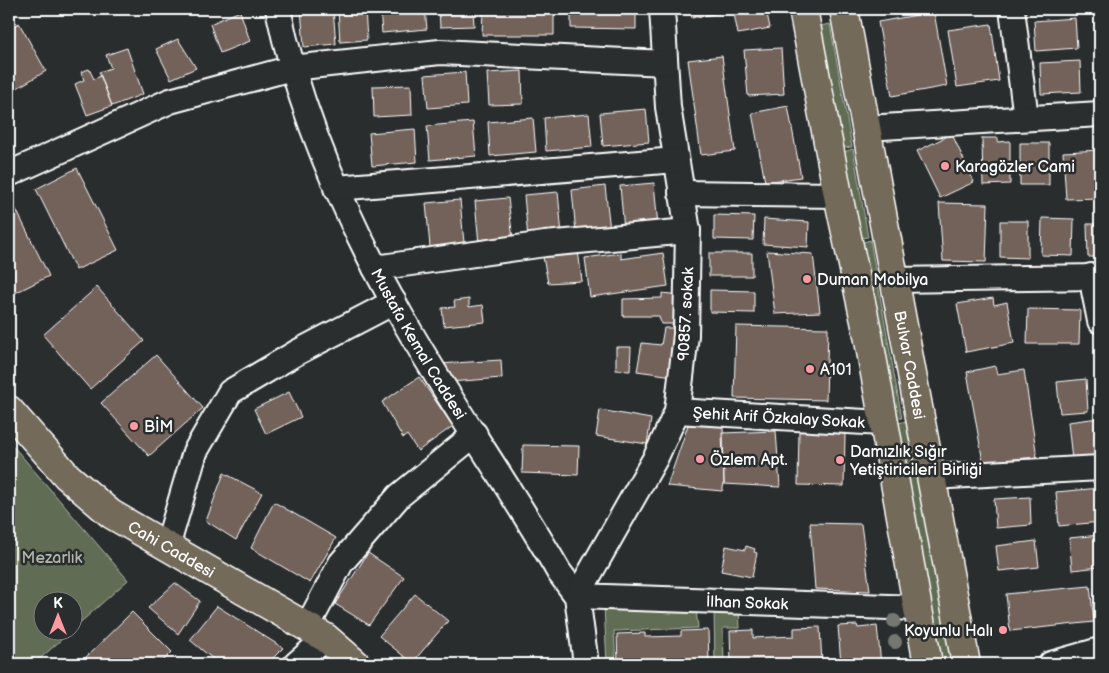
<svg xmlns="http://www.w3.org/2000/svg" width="1109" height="673" font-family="'Balsamiq Sans',sans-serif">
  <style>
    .green { fill: #616c53; stroke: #b0b6a9 }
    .building { fill: #72625a; stroke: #fff }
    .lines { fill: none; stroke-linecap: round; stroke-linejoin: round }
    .minor-casing { stroke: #fff; stroke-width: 28 }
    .major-casing { stroke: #fff; stroke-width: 31 }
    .minor { stroke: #2a2d2e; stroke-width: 24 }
    .major { stroke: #736b5a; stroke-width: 28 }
    .tree { fill: #747872 }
    .poi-dot { fill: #ff9aa2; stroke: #2a2d2e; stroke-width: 2 }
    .labels { text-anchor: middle; stroke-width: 5; stroke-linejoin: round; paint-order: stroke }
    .poi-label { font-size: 16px; fill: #fff; stroke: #2a2d2e; text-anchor: start }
    .street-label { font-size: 16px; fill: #fff; stroke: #2a2d2e }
    .park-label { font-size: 16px; fill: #b0b6a9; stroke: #2a2d2e }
  </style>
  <rect width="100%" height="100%" fill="#2a2d2e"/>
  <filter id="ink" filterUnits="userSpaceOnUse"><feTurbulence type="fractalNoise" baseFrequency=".02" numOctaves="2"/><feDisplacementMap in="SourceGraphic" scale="10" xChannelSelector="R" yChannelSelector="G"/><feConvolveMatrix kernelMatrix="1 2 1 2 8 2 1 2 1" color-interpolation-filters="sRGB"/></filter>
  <g filter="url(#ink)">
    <path class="green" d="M830,24l22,123 -8,1 -24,-122z
      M853,149l15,88 -8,1 -17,-86z
      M870,240l32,178 -7,1 -35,-176z
      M906,421l47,243h-11l-47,-240z
      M13,446l115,134 -55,49 -1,-29h-30v30l29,1 -37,33 -25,-2v-215z
      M604,606l92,3 2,19 -84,3 2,33h-9z
      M714,609h25l1,19h-17l1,36h-9z"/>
    <path class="building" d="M301,9h32l3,35 -32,3z
      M338,9h27l2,31 -27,2z
      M380,9h45l2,20 -45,4z
      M439,9h34l1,17 -34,1z
      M483,9h71v26h-72z
      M571,9h65v20l-65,-1z
      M690,9h29l1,4 -28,5z
      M733,9h33l4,19 -32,6z
      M240,11l10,30 -30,12 -10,-29z
      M934,12l13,74 -55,10 -14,-74z
      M1075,18l2,30 -41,3 -2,-30z
      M19,23l27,48 -34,20 -3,-6v-56z
      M991,24l8,57 -42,6 -9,-57z
      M178,39l18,29 -25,11 -15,-30z
      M127,48l16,46 -31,12 -13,-34 12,-4 -5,-13z
      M781,48l3,46 -36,2 -4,-46z
      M722,56l13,95 -34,4 -13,-95z
      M1080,61l1,31 -40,2 -1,-31z
      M89,69l5,10 7,-3 11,30 -25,9 -12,-31 9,-4 -3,-8z
      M522,71l1,33 -34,1 -2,-32z
      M465,72l2,33 -39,3 -3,-33z
      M411,85l1,30 -38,2 -1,-31z
      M788,106l13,71 -36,5 -13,-69z
      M646,109l3,33 -46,4 -3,-33z
      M589,114l3,33 -46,4 -2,-33z
      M533,118l3,34 -46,4 -2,-34z
      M473,122l3,34 -46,4 -3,-34z
      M415,129l2,33 -45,4 -3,-33z
      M952,134l22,48 -34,16 -23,-47z
      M982,138h16v4l12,-1v43l-27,1z
      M1020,143h29v42h-29z
      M1100,150v48l-34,1 -3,-47z
      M77,168l41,82 -42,20 -40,-81z
      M654,183l4,43 -34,4 -4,-44z
      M605,186l5,44 -34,3 -4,-43z
      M558,192l4,43 -34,3 -4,-43z
      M508,198l5,42 -34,4 -4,-43z
      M11,199l38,77 -40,20v-96z
      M460,200l4,43 -34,4 -4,-44z
      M939,203l49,1 -2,58 -43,-1z
      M714,215l40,1 -1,24 -39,-1z
      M1042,218l32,1 -1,37 -32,-1z
      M764,219l45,3 -1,25 -45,-3z
      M1000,221h28v37l-28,-1z
      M1087,224h13v33h-12z
      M578,250l4,31 -34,2 -5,-26z
      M767,251l46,3 7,58 -45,2z
      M621,253v6l42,-6 5,33 -78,11 -5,-39z
      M709,253h43v23h-43z
      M97,287l47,54 -54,48 -47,-54z
      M710,290l44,1v22l-44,-1z
      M662,293l18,2 1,29h-20l-2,-8h-36v-17l39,-1z
      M993,298l1,7 13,-3 7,41 -48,9 -9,-48z
      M469,299v8l14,-2 2,17 -41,4 -2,-18 13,-1 -1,-6z
      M1028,309l52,1 -1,34h-52z
      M736,326l92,2 -2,72 -92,-2z
      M664,328h13l-4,48 -36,-5 5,-28 19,2z
      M616,347h15l-1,24 -14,-1z
      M156,355l47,53 -54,48 -48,-53z
      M501,360l1,18 -53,4 -10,-18z
      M995,366l2,8 27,-4 13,87 -54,5 -16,-90z
      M419,377l34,49 -35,25 -11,-16 -4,3 -21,-36z
      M1086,379l2,32 -28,2 -3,-31z
      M289,392l12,25 -35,17 -12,-25z
      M600,410l51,9 -4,25 -51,-8z
      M1099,418l1,39 -28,3 -4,-38z
      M688,425h35l1,59 -2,7 -55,-5z
      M776,431l4,56 -56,-3 -2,-51z
      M799,431l46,2 -1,53 -46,-1z
      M523,445l56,1 -1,29 -56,-2z
      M224,473l38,20 -26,47 -30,-19z
      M1100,488v34l-41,4 -3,-34z
      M1030,497l1,28 -35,3 -2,-29z
      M274,502l62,36 -26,45 -59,-35z
      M810,523l51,1 9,67 -55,-2z
      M1100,535v32l-28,3 -3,-32z
      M1036,541l3,26 -40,4 -3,-25z
      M726,546l19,4 1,-4 9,3 -1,3 3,1 -5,24 -31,-6z
      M368,553l36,24 -35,48 -34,-21z
      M175,583l25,18 -22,33 -30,-26z
      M1090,586l4,36 -84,9 -4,-37z
      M415,594l33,27 -36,42 -33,-27z
      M217,606l66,42 -16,16h-48l-29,-24z
      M132,612l40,40 -12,12h-81z
      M857,625l1,3 19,-2 4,38h-40l-3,-38z
      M820,627l2,37h-91l-1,-33 23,-1v8l41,-2v-8z
      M708,630l1,34h-91l-1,-30 28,-1v4l36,-1v-5z
      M569,659v5h-67l-1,-4z"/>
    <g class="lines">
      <defs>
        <g id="minor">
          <path id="s1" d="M278,9c22,107 68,209 122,305 49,88 109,170 159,258l18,24 9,68"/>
          <path id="s2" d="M662,9l6,98 20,124 -2,104 -9,76 -21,46 -79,139 340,12"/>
          <path d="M1012,9l14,109"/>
          <path d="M866,128l234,-14"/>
          <path d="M9,174l161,-73 122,-33 148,-16 225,11"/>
          <path d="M336,188l340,-28"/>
          <path d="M681,193l157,2"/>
          <path d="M375,268l170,-24 143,-13"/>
          <path d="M1091,276l9,45"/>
          <path d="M894,280l206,-3"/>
          <path id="s3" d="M677,411l205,12"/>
          <path d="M931,477l169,-9"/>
          <path d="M167,547l28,-95 35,-60 66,-39 98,-51"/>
          <path d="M307,627l34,-64 58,-67 76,-62"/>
          <path d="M296,664l30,-26"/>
          <path d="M1051,664l49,-14"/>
        </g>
        <g id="major">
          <path d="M803,9l35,186 30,140 60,329"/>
          <path id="s4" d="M844,9l122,655"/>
          <path id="s5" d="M9,410l58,66 44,38 215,124 30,26"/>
        </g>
      </defs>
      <use href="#minor" class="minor-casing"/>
      <use href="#major" class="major-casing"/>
      <use href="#minor" class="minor"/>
      <use href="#major" class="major"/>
    </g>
    <g class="tree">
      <circle cx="894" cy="621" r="7"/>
      <circle cx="895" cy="642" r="7"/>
    </g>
  </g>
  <g class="poi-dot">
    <circle cx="945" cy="166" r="5"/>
    <circle cx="807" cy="279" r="5"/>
    <circle cx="810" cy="369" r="5"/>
    <circle cx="134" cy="426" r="5"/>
    <circle cx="700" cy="459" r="5"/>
    <circle cx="840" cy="460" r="5"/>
    <circle cx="1003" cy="630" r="5"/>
  </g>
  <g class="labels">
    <g class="poi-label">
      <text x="955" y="172">Karagözler Cami</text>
      <text x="817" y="285">Duman Mobilya</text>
      <text x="820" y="375">A101</text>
      <text x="144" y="432">BİM</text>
      <text x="850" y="457">Damızlık Sığır<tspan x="850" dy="18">Yetiştiricileri Birliği</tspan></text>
      <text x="710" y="465">Özlem Apt.</text>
      <text x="993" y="636" text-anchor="end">Koyunlu Halı</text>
    </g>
    <g class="street-label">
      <text transform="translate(685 314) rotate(-87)" y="6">90857. sokak</text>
      <text dy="6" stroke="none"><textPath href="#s1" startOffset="365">Mustafa Kemal Caddesi</textPath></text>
      <text dy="6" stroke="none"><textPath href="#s4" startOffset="362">Bulvar Caddesi</textPath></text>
      <text dy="6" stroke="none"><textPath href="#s3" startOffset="102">Şehit Arif Özkalay Sokak</textPath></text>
      <text dy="6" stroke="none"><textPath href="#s5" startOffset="216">Cahi Caddesi</textPath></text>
      <text dy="6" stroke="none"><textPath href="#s2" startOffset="785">İlhan Sokak</textPath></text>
    </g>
    <g class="park-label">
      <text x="52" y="563">Mezarlık</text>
    </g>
  </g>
  <rect width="1109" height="673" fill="none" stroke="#2a2d2e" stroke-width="30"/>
  <rect x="15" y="15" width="1079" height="643" fill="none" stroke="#fff" stroke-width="2" filter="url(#ink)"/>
  <g transform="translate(58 616)"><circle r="24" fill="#2a2d2e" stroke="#7f8182"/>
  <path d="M0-4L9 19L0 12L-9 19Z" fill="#ff9aa2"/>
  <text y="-8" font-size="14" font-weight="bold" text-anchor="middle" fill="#ffffff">K</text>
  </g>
</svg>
